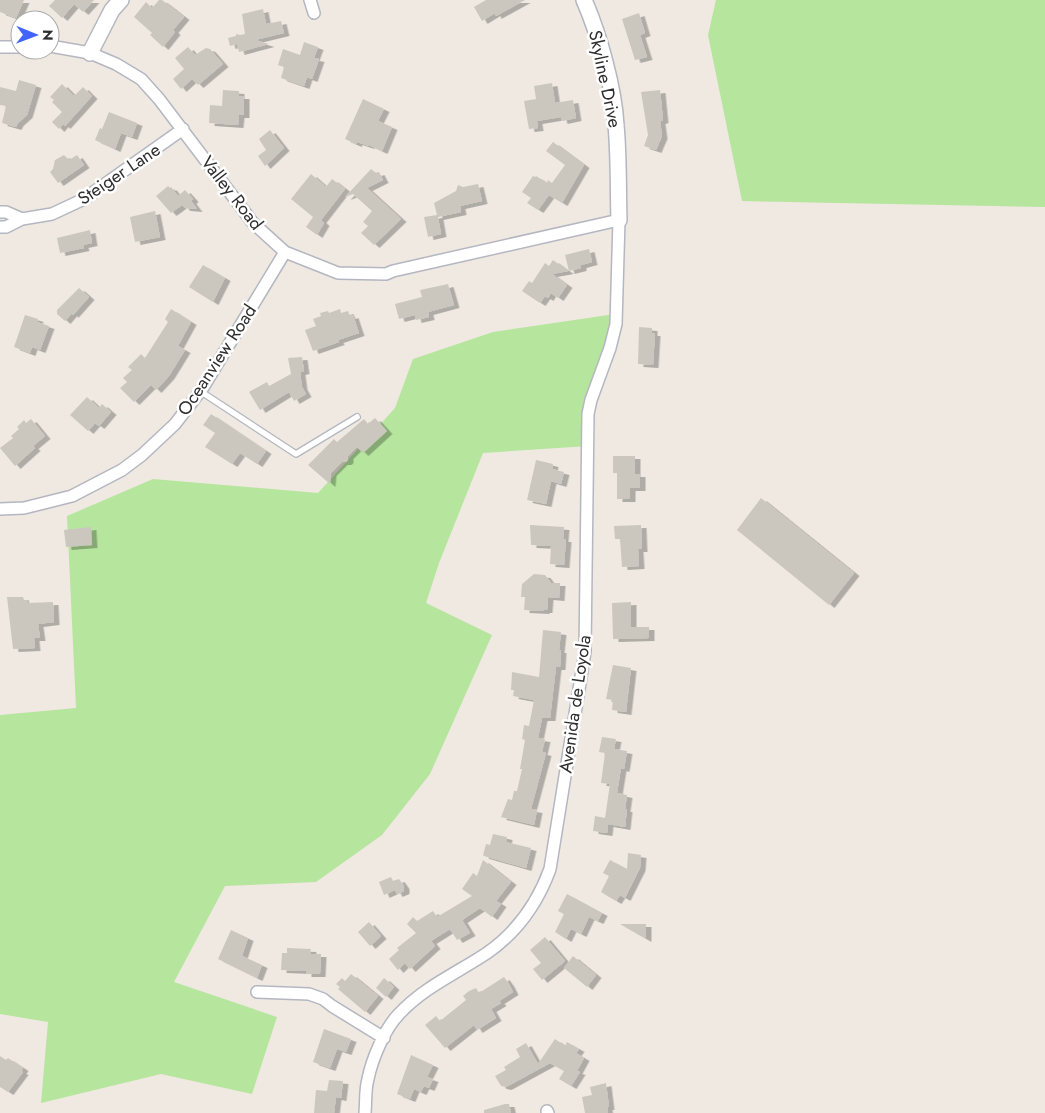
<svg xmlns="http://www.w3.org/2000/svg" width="1045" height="1113" font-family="Jost,sans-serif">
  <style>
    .green { fill: #b6e59e }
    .building { fill: #cbc7bf; filter: url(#shadow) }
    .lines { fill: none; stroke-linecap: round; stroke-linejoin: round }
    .service-casing { stroke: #b4b7c1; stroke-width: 8 }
    .minor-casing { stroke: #b4b7c1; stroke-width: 14 }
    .tertiary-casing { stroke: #b4b7c1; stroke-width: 18 }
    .service { stroke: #fff; stroke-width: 5.5 }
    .minor { stroke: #fff; stroke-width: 11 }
    .tertiary { stroke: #fff; stroke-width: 15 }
    .labels { text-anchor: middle; stroke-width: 5; stroke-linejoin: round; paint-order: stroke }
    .street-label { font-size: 18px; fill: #2e2e2e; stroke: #fff }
  </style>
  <defs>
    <filter id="shadow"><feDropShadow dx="5.5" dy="3" stdDeviation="0" flood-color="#0004"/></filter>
  </defs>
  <rect width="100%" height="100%" fill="#efe9e1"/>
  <path class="green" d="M716,0h329v207l-303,-6 -34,-166z
    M622,313l-31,87 -3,46 -105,7 -44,110 -13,40 66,32 -62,139 -48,61 -66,47 -91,4 -51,96 103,35 -25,77 -91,-20 -120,29 7,-81 -48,-8v-299l76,-7 -9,-192 86,-37 165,14 77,-85 18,-49 80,-27z"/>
  <path class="building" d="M0,0h24l-8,18 -16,-6z
    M55,0h39l-11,12 -9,-8 -12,14 -13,-12z
    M159,0h3l22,17 -11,13 2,2 -12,15 -13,-12 2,-2 -18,-16 12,-15 6,6z
    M486,0h39l-29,16 -1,-3 -13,8 -8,-14z
    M263,9l3,15 15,-3 3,12 -29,7 14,4 -30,8 -2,-8 -7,2 -2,-8 8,-2v-2l4,1 5,-1 -3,-20z
    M639,13l6,20 -5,2 7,22 -12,3 -13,-41z
    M304,42l14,5 -4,11 5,1 -7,20 -5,-2 -3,9 -23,-8 3,-11 -6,-2 5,-16 17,6z
    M188,47l7,8 11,-7 4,1 13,15 -25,21 -6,-6 -11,10 -8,-10 11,-10 -9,-11z
    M19,80l17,5 -9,30 -9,8 -2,4 -14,-4 4,-17 -6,-1v-18l16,4z
    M552,83l3,20 18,-3 3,18 -14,3 -1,-4 -24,4 1,7 -9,1 -5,-28 12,-2 -2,-13z
    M62,84l12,12 9,-9 9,9 -27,30 -2,-2 -4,5 -7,-7 10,-10 -10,-10 2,-2 -4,-3z
    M223,90l16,1v5h5v19h-5l-1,10 -29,-2 1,-18 12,1z
    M660,90l3,30 -3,1 2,15 -6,14 -12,-4 4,-11 -7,-43z
    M363,99l21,10 -6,12 14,6 -10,24 -13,-6v1l-12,-4 -1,2 -11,-5z
    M109,112l28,11 -5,14 -11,-4 -6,16 -20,-9 5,-12 2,1z
    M270,130l14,18 -19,18 -7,-10 8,-6 -7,-11z
    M553,142l31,23 -22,38 -13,-8 -11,15 -11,-7 4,-5 -9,-6 11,-16 2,1 1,-1 11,7 1,-3 4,3 13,-18 -19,-14z
    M64,155l5,5 8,-5 7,10 -26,18 -8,-11 3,-3 2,-9z
    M371,169l5,4 3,-1 4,8 -16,8 34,31 -27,26 -13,-12 7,-7 -5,-4 9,-11 -19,-17 -8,3z
    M311,174l15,13 6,-8 13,10 -24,31 3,3 -7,12 -11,-8 7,-10 -22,-18z
    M478,184l4,17 -22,5 1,6 -23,5 3,17 -13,3 -4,-20 13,-2 -3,-12 22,-12 2,-6 5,2z
    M168,186l2,2 1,-1 7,9 7,-6 8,9 -2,2 6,8 -12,-1 -3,-3 -11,8 -15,-17z
    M155,211l5,26 -25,5 -5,-25z
    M90,230l2,13 -9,2 1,3 -24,5 -3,-15z
    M589,249l3,13 -11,3v3l-12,3 -4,-16z
    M553,260l15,11 -16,3 15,11 -9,13 -7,-5 -3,5 -3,-2 -5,7 -18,-12 7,-10 3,2 13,-20 4,3z
    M203,265l22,13 -12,24 -24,-15z
    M448,284l6,21 -26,7 1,5 -13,3 -1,-5 -16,4 -4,-15 27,-7 -2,-7z
    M79,288l10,9 -16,18 -1,-2 -7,8 -8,-7v-4z
    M171,309l20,13 -13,24 7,4 -16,26 -13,14 -5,-5 -17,17 -14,-14 7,-6 -4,-4 9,-8 -4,-3 13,-13 4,4 23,-36 -3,-3z
    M340,309l1,4 7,-2 2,5 3,-1 6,18 -21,7 1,2 -26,9 -8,-21 11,-4 -3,-7 8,-3 -1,-3 8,-2 1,2z
    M25,315l13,4 -1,3 12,4 -9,24 -8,-3 -2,6 -16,-6z
    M639,327l13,1v5h3l-2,32 -15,-1z
    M302,357l2,14 -4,1 2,15 4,7 -12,7 -5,-9 -29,18 -11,-18 18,-10 2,4 22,-12 -3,-16z
    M87,397l12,11 3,-4 9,8 -12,14 -4,-3 -7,8 -18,-16z
    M211,414l55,37 -9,13 -17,-11 -8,11 -27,-17 10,-14 -12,-8z
    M375,418l12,13 -24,22 -6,-6 -9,9v4l-2,2h-4l-11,11 -1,11 -22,-19 26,-26 3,3 27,-23 4,5z
    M31,419l14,17 -12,10 2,2 -20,18 -15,-18 13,-10 -2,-2 8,-7 -2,-2 7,-7 2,3z
    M613,456h22v18h5v14h-10v11h-13v-26h-4z
    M536,460l17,4 -1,5 12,3 -3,12 -10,-3 -5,23 -19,-4z
    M761,498l93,75 -25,32 -92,-75z
    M530,525l34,2 -1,12h3l-2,26 -14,-1 1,-18 -20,-1z
    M641,525l1,24h-4l1,17 -17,1 -2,-28h-5l-1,-13z
    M91,527l1,18 -26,2 -2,-17z
    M534,574l11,1 6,8h9l-1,15 -11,-1 -1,13h-3v1l-20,-1 1,-13h-4l1,-13z
    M7,597h16l1,3h3l1,3 25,-1 1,20 -16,2 2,14h-6l1,10 -22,1z
    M631,602v25h18v11l-36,1 -1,-36z
    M543,630l18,2 -2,18h2l-1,17h-4l-6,51h-8l-4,20 7,1 -3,13 4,1 -15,56 6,1 -3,15 -33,-8 7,-18 4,1 2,-9h3l5,-22h-2l5,-29 -3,-1 2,-14 5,1 5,-26 -21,-4 1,-6h-3l1,-18 27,5z
    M613,665l18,3 -5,44 -14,-2 1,-10 -7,-1z
    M602,737l14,2 -2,10 13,2 -3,18 -3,-1 -4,25 10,2 -2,14h2l-2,18 -17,-3 -1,9 -14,-2 2,-15 10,2 5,-34 -9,-1 4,-30 -6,-1z
    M493,834l14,3 -1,5 25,6 -5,20 -42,-12 -1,-1 3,-11 4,1z
    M628,853l13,2 -1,13 -15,30 -5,-3 -4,6 -15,-9 8,-16 -6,-3 7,-13 17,9z
    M483,860l28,22 -15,19 5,3 -9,13 -12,-9 -18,12 8,13 -13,7 -7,-11 -19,12 4,5 -25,23 -5,-6 -7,7 -9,-11 10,-9 -2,-2 19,-15 -9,-9 6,-7 4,4 16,-10 4,6 35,-21 -10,-7 11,-16 4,3z
    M391,877l2,4 6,-2 5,7v5l-7,3 -2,-4 -11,5 -5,-13z
    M567,894l35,19 -4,8 -9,-4 -8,17 -10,-5 -5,10 -11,-7 9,-18 -6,-3z
    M369,922l12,14 -11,10 -12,-14z
    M620,924h26v15z
    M231,930l17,8 -6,18 20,9 -5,13 -39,-19z
    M545,937l20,24 -23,19 -9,-11 8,-6 -11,-13z
    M287,948l24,1 -1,5h11l-1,20h-14v-3l-25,-1 1,-17h5z
    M573,956l23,19 -9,12 -23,-19z
    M351,974l27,22 -13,16 -27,-23 2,-2 -4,-3 6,-6 3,3z
    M504,977l5,7 4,8 -14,9 2,2 -10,6 5,9 -19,12 -3,-5 -29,23 -20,-23 11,-9 4,5 26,-21 -3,-4 6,-5 7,-3 3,5z
    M384,978l10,9 -8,10 -10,-9z
    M324,1029l27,10 -5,13 -9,-3 -7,19 -17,-6z
    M555,1039l10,7 2,-4 12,7 -3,4 8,5 -7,13 3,1 -9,14 -12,-7 5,-8 -14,-8 -44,24 -5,-1 -6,-10 11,-6 -2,-3 16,-10 -4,-8 10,-6 12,21z
    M411,1055l22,10 -6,12 6,2 -4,9 -5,-2 -3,6 -7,-3 -4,10 -13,-5z
    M0,1056l6,4 2,-2 15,10 -2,3 2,1 -15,20 -8,-5z
    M329,1080l14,1 -2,17 -5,-1 -2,16h-20l2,-23 11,1z
    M606,1083l3,24h-2l1,6h-23l-3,-16 10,-2 -2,-8z
    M505,1104h4l2,9h-27v-3z"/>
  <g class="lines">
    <defs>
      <path id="service" d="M200,391l96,63 61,-37"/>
      <path id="minor" d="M310,0l4,13
        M50,46l40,7 26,11 25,15 18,20 94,124 32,29 53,21 48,1 7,-3 226,-51 -3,104 -6,24 -19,52 -3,14 -3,238 -35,217c-12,33 -33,63 -63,84 -30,20 -63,34 -88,61 -14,14 -27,45 -31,65 -3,10 -2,23 -3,34
        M0,47h20
        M0,212h6l16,7
        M0,227h6l16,-8 30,-5 32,-15 99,-70
        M0,509l24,-1 48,-12 50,-26 20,-15 33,-31 27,-35 83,-137
        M257,992l52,2 14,5 9,7 52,32
        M547,1111l1,2"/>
      <path id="tertiary" d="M584,0c15,34 30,88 32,125 3,32 2,64 3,95
        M90,53l22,-43 9,-10"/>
    </defs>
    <use href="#service" class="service-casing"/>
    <use href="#minor" class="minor-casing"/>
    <use href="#tertiary" class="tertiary-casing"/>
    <use href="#service" class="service"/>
    <use href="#minor" class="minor"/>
    <use href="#tertiary" class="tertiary"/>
  </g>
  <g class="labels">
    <g class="street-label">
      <text transform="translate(605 79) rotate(78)" y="6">Skyline Drive</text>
      <text transform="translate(119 174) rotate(-34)" y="6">Steiger Lane</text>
      <text transform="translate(232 193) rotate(52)" y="6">Valley Road</text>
      <text transform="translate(217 360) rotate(-57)" y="6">Oceanview Road</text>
      <text transform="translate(575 704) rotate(-82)" y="6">Avenida de Loyola</text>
    </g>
  </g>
  <g transform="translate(35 35) rotate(91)"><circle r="24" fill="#ffffff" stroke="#ababab"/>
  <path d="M0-4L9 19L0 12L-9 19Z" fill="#4264fb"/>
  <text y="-8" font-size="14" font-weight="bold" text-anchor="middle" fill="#2e2e2e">N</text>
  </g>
</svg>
